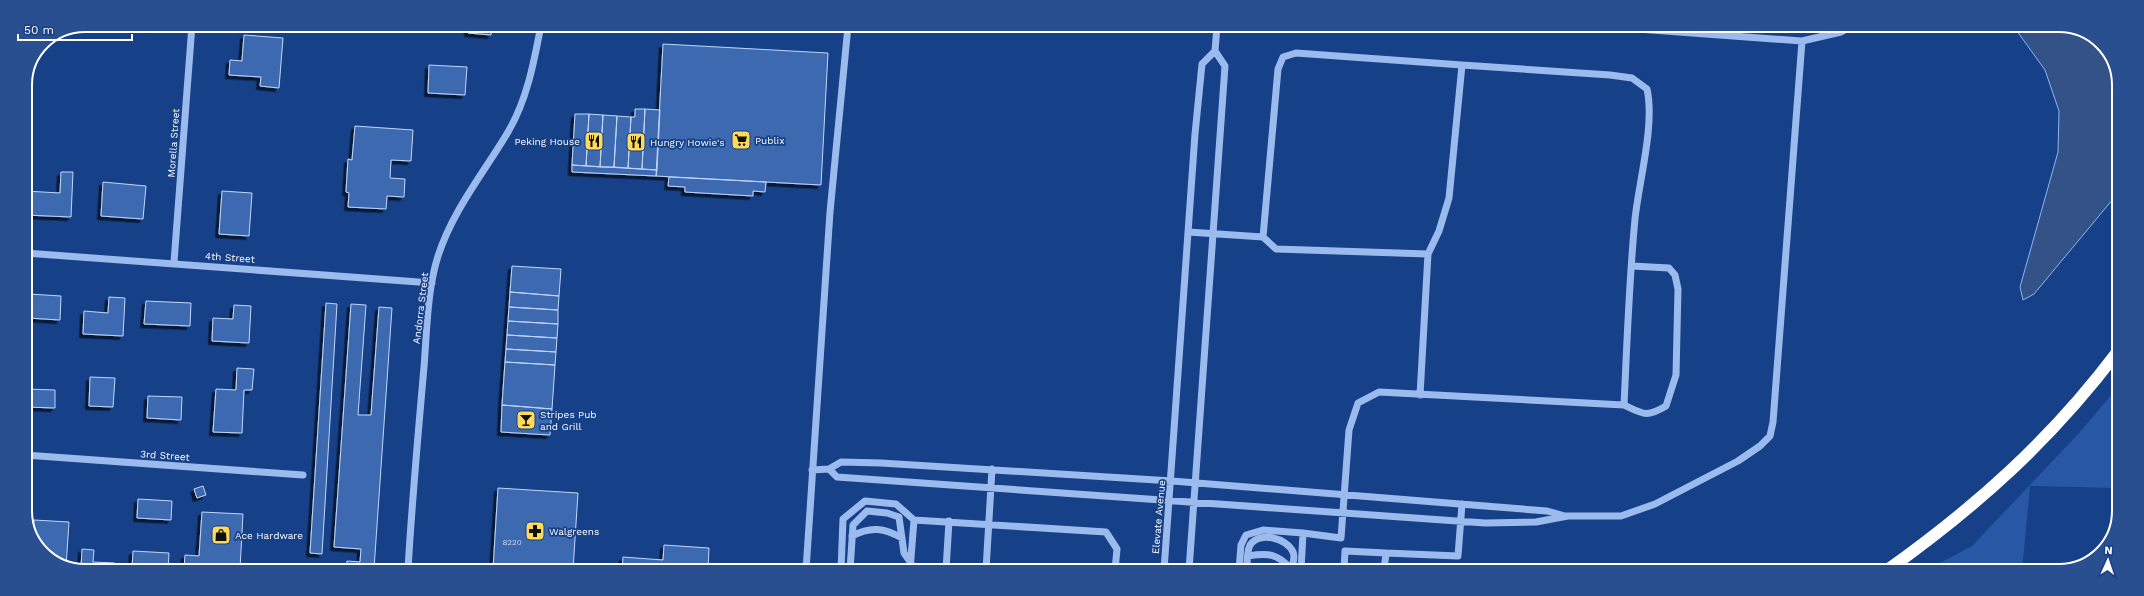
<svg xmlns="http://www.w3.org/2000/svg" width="2144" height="596" font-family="'Work Sans',sans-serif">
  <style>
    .green { fill: #2858a5 }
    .water { fill: #335287; stroke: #8db5f1 }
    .building { fill: #3e69b1; stroke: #c1d7fa; filter: url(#shadow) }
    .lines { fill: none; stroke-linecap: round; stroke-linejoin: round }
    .minor { stroke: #9bbbee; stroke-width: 7 }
    .highway { stroke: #fff; stroke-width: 12 }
    .labels { text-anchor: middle; stroke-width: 3.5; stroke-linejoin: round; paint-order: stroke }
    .number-label { font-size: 8px; fill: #cfdaec }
    .poi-label { font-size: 10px; fill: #fff; stroke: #164087; text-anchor: start }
    .street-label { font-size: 10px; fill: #fff; stroke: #164087 }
    .rim { fill: none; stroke: #fff; stroke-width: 2 }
  </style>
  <defs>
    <filter id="shadow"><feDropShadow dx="-3.5" dy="3.5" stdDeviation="0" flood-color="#0009"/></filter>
  </defs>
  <rect width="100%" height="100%" fill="#164087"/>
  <path class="green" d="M1729,27h96l-8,2z
    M2118,387l-1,101 -87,-2 -8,85h-82v-8l32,-17 108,-114z"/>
  <path class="water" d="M2014,27h60l30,19 15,35 -1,112 -84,101 -11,6 -3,-13 38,-135 1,-41 -14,-41z"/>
  <path class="building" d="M114,25h39v4l-39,-2z
    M468,25h24l-1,10 -23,-2z
    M244,35l39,3 -4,50 -19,-2 1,-9 -32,-2 1,-15 12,1z
    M663,44l165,9 -7,132 -165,-9z
    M429,65l38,2 -2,28 -37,-2z
    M635,109h10l-3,60 -14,-1 3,-51h4z
    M645,109l15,1 -3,60 -15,-1z
    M575,114h14l-3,52 -14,-1z
    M589,114l14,1 -3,52 -14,-1z
    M603,115l14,1 -3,51h-14z
    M617,116l14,1 -3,51 -14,-1z
    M355,126l58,4 -2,31 -20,-1 -1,18 15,1 -1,18 -17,-1 -1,13 -38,-2 1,-14 -3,-1 2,-33 4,1z
    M572,165l85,5 -1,6 -84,-4z
    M61,172h12l-2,45 -46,-2v-24l35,2z
    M669,177l97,5 -1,10 -12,-1v5l-68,-4v-5l-17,-1z
    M103,182l43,4 -3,33 -42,-3z
    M222,191l30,2 -3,43 -30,-2z
    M512,266l49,3 -2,27 -49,-4z
    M510,292l49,4 -1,14 -49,-3z
    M29,294l32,2 -1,24 -32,-2z
    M109,297l16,1 -2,38 -40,-2 1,-23 24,2z
    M146,301l45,2 -1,23 -46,-2z
    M326,303l11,1 -15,250 -12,-1z
    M351,304l15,1 -8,110h13l8,-108 13,1 -18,261h-28l1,-8 13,1 1,-13 -27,-2z
    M234,305l17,1 -2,37 -37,-2 1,-23 20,1z
    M509,307l49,3v14l-50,-3z
    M508,321l50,3 -1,14 -50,-3z
    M507,335l50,3 -1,14 -50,-3z
    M506,349l50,3 -1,13 -50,-3z
    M505,362l50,3 -3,44 -50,-4z
    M237,368l17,1 -2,21h-8l-2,43 -29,-1 3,-43 20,1z
    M90,377l25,1 -2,29 -24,-1z
    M26,389l29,1v18l-29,-1z
    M148,396l34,1 -1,23 -34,-2z
    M502,405l50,4 -2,26 -49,-3z
    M203,486l3,9 -9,3 -3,-9z
    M498,488l80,5 -5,77 -80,-1z
    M138,499l34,2 -1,19 -34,-2z
    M202,512l41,2 -3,55h-56l1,-14 14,1z
    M34,520l35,2 -3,45 -26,-17 -7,-15z
    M664,545l45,3 -1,22h-86l1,-13 40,3z
    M82,549l12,1 -1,12 22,1v6h-34z
    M133,551l36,2 -1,16h-36z"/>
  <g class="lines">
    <path class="minor" d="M1611,27l191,14 39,-9 9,-5
      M1462,65l148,10 22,3 15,11c8,36 -8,92 -12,130 -6,62 -8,124 -11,186
      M1188,232l75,5 15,-168 5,-12 13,-4 166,12 -13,133 -10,33 -11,23 -8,141
      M1263,237l13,12 152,5
      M25,253l407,30
      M174,262l18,-237
      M25,455l278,20
      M829,469l8,8 648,46 51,-1 32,-6h53l34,-12 83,-43 22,-15 10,-10 3,-14 29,-381
      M812,470l17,-1 12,-7 40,1 291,18 375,30 18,5
      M1303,533l38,5 8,-108 9,-27 21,-11 245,13c19,9 22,13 42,1l10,-31 2,-86 -3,-14 -6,-7 -37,-2
      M852,536c19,-10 32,-8 50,2
      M1386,553l72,3 4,-52
      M1248,556c20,-3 29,-3 43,13
      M806,567h35
      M408,569c4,-67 10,-135 16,-202 3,-37 3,-76 14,-111 15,-46 45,-82 70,-124 19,-32 26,-70 33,-107
      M1116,569l11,1
      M806,570l24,-358 18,-186
      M841,570l2,-51 22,-18 31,3 18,16 192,12 11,17 -2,21
      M850,570l3,-45 14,-14 20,2 12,4 5,36 7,10
      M910,570l4,-50
      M946,570l3,-49
      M986,570l6,-101
      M1164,570l31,-436 7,-70 13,-13
      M1189,570l36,-504 -10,-15 2,-25
      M1239,570l2,-25 5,-10 17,-5 40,3 -2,37
      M1247,570c0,-7 0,-19 3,-25 10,-14 37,-7 43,7 3,7 -1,12 -2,18
      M1344,570l1,-19 41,2 -2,17"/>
    <path class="highway" d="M1886,571c90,-64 165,-131 232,-220"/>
  </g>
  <defs>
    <symbol id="supermarket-square" viewBox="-11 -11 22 22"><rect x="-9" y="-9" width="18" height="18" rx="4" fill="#ffd958" stroke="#164087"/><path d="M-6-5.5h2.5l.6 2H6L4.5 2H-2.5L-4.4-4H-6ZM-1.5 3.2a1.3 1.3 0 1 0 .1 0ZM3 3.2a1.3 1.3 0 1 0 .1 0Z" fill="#111"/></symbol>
    <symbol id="restaurant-square" viewBox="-11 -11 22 22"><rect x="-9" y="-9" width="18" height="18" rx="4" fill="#ffd958" stroke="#164087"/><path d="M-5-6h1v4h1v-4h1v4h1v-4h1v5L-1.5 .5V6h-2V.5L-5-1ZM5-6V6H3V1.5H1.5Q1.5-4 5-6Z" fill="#111"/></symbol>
    <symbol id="bar-square" viewBox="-11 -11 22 22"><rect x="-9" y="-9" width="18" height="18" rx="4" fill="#ffd958" stroke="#164087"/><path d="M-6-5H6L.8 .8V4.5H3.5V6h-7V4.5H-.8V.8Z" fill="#111"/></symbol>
    <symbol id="pharmacy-square" viewBox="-11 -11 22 22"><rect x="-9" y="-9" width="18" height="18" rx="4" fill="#ffd958" stroke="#164087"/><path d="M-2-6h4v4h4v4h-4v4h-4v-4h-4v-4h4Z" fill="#111"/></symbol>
    <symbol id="shop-square" viewBox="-11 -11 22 22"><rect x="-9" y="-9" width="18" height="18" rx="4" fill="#ffd958" stroke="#164087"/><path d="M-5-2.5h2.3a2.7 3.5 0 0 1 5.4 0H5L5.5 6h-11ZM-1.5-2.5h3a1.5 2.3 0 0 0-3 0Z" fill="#111"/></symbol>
  </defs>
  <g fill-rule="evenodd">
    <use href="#supermarket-square" x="730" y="129" width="22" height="22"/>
    <use href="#restaurant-square" x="583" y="130" width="22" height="22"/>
    <use href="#restaurant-square" x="625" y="131" width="22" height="22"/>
    <use href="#bar-square" x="515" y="409" width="22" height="22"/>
    <use href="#pharmacy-square" x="524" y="520" width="22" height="22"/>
    <use href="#shop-square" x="210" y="524" width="22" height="22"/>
  </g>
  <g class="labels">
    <g class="number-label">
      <text x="512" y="545">8220</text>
    </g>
    <g class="poi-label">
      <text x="755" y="144">Publix</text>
      <text x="580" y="145" text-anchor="end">Peking House</text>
      <text x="650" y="146">Hungry Howie's</text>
      <text x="540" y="418">Stripes Pub<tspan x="540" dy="12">and Grill</tspan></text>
      <text x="549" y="535">Walgreens</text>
      <text x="235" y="539">Ace Hardware</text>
    </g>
    <g class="street-label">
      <text transform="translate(173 143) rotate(-86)" y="4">Morella Street</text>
      <text transform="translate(230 257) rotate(4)" y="4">4th Street</text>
      <text transform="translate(420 308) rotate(-83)" y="4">Andorra Street</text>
      <text transform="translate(165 455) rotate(4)" y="4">3rd Street</text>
      <text transform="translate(1158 517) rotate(-85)" y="4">Elevate Avenue</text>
    </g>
  </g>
  <path d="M0 0H2144V596H0ZM85 32H2059A53 53 0 0 1 2112 85V511A53 53 0 0 1 2059 564H85A53 53 0 0 1 32 511V85A53 53 0 0 1 85 32Z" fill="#294f91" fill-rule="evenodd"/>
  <path class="rim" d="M85 32H2059A53 53 0 0 1 2112 85V511A53 53 0 0 1 2059 564H85A53 53 0 0 1 32 511V85A53 53 0 0 1 85 32Z"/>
  <g transform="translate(2108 560) rotate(3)" stroke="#164087" stroke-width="3" paint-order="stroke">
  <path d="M0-3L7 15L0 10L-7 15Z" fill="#ffffff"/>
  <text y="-6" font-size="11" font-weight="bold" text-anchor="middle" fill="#ffffff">N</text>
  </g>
  <path d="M18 34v6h114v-6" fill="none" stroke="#ffffff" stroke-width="2"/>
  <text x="24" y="34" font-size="12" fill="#ffffff" stroke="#164087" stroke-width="3" paint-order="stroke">50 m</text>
</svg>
